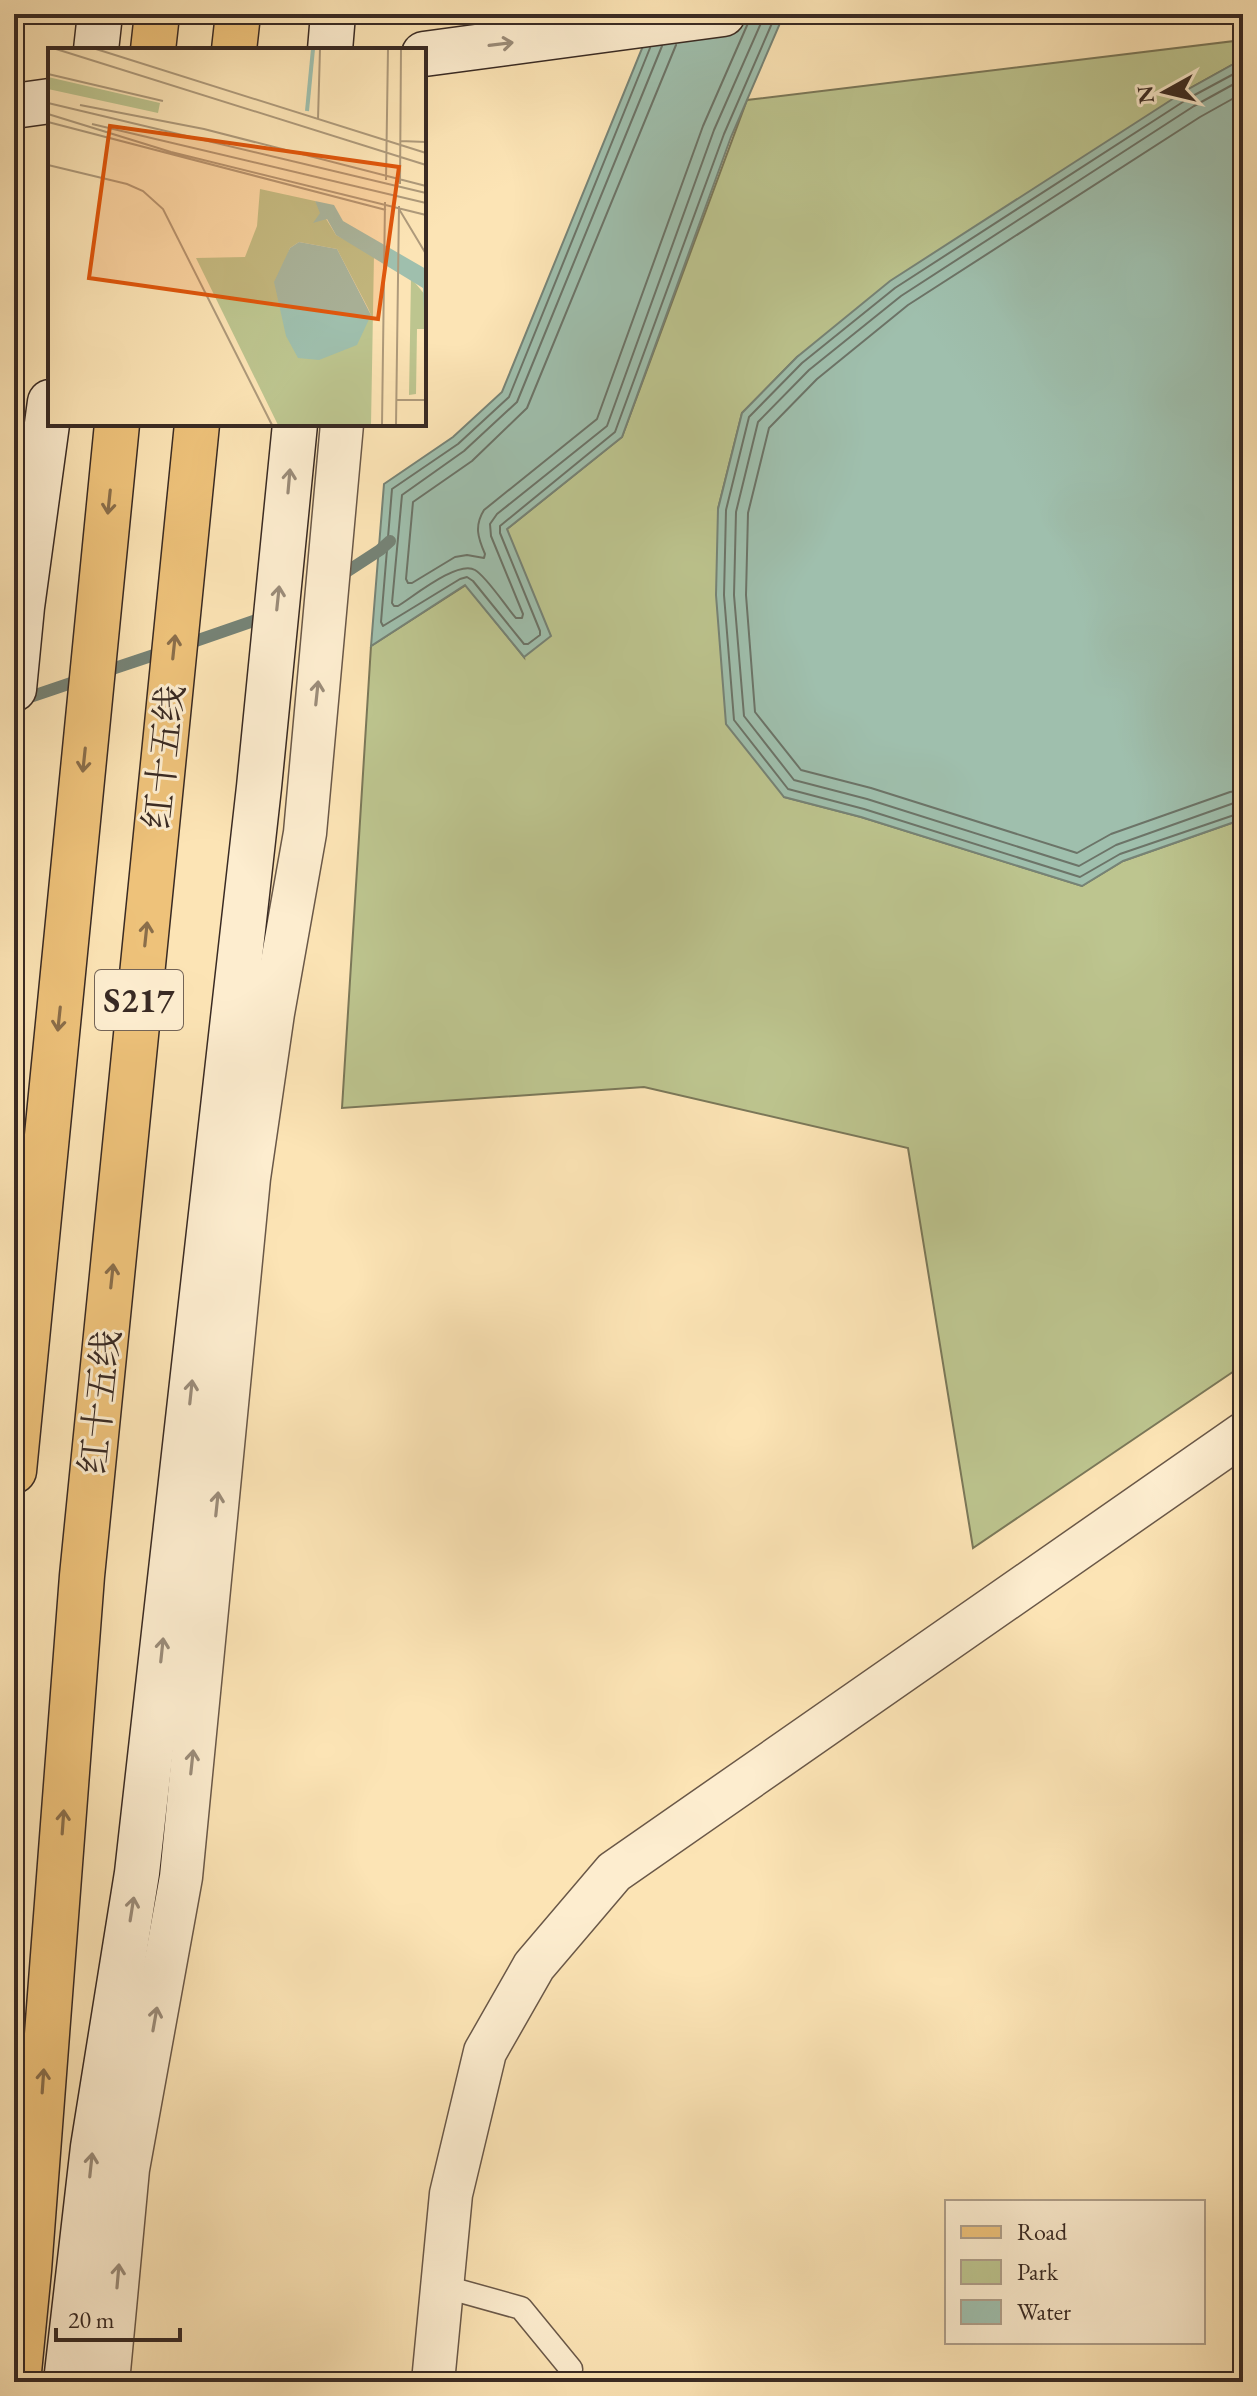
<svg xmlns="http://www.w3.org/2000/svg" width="1257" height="2396" font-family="'EB Garamond','Noto Serif SC',serif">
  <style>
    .green { fill: #bdc58f; stroke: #7b7859; stroke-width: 2 }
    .water { fill: #9fbfad; stroke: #768376; stroke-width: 2 }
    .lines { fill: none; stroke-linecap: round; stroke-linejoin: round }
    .shore { stroke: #6c7468; stroke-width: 2 }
    .stream { stroke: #768376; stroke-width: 12 }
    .lane-casing { stroke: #6a5848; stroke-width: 25 }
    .street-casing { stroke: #6a5848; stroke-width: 45 }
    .secondary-casing { stroke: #392a23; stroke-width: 47 }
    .primary-casing { stroke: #392a23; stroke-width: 47 }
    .lane { stroke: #fdedcf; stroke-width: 22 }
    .street { stroke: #fdedcf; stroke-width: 42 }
    .secondary { stroke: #fdedcf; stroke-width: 44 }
    .primary { stroke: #eec27a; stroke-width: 44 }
    .oneway { stroke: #9b8c79 }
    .oneway2 { stroke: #8a6e4a }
    .labels { text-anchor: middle; stroke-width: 6; stroke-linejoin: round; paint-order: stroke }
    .shield { fill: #fdedcf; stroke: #746457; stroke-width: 2 }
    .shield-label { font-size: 34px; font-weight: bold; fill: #392a23 }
    .street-label { font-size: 36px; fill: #392a23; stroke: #fdedcf }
    .inset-river { fill: none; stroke: #9fbfad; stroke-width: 4 }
    .inset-road { fill: none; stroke: #ae9a7b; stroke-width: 2 }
    .view { fill: #df570d; fill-opacity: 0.15; stroke: #df570d; stroke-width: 4 }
    .inset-edge { fill: none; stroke: #392a23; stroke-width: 4 }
  </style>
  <rect width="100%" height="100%" fill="#fce4b5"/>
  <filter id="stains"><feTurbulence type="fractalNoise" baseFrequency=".0025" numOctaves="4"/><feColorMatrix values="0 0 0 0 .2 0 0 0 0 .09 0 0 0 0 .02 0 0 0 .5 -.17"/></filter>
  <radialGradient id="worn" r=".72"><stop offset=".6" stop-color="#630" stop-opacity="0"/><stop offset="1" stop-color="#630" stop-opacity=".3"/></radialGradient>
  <path class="green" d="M1243,40v22l-4,-1 -54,30 -388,266 -55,56 -24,96 66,288 77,20 221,69 41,-25 120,-42v546l-270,183 -65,-400 -264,-61 -302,21 29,-462 95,-61 58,72 -17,-128 115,-92 125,-337z"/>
  <path class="water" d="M656,14h128l-53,123 -109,300 -115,92 44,107 -27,21 -59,-72 -94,61 13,-162 69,-47 49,-45z
    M1239,61l4,1v757l-120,42 -41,25 -221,-69 -77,-20 -58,-73 -10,-129 2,-86 24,-96 55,-56 93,-76 295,-190z"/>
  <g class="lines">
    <path class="shore" d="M676,45l-149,363 -55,53 -59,41 -7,77 2,4h4l43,-26 12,-2 17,3 1,-4c-7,-16 -11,-28 -1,-44l113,-91 106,-293 49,-112
      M662,46l-145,356 -53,49 -62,44 -10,108 2,3h4c16,-10 60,-46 77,-36 12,7 31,37 41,48h6l1,-4 -32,-78 -1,-12 7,-10 110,-88 107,-296 51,-116
      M650,48l-141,349 -51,47 -66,45 -11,133 2,4 77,-47 7,-2 6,4 51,63h4l12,-9v-4l-40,-98v-7l115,-94 109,-298 52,-120
      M1243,69l-54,29 -294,190 -93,75 -53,54 -23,93 -2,85 10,125 54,69 76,20 216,68 40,-23 123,-42
      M1243,79l-49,27 -293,190 -92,74 -51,52 -22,90 -2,83 10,121 50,64 73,19 212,67 37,-21 118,-42 9,-1
      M1243,93l-43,24 -292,188 -91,74 -48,49 -21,85 -2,82 9,117 46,58 70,18 206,65 34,-19 119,-42 13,-2"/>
    <path class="stream" d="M337,578l43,-28 10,-9
      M184,645l84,-29
      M100,673l66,-22
      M21,700l62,-21"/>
    <defs>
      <path id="lane" d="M442,2286l79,22 50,61"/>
      <path id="street" d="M108,2382l20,-213 53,-292 68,-699 24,-165 32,-180 37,-409
        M433,2382l18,-188 34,-142 49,-86 80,-94 629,-438"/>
      <path id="secondary" d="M96,50l4,-36
        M330,50l3,-36
        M424,54l299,-40
        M14,106l36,-5
        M14,689l8,-82 28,-205
        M66,2382l27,-235 44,-274 122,-1086 36,-363"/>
      <path id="primary" d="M153,50l4,-36
        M234,50l4,-36
        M14,1471l103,-1047
        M18,2382l11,-112 53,-694 115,-1152"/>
    </defs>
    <use href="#lane" class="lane-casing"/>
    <use href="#street" class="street-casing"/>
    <use href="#secondary" class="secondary-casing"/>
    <use href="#primary" class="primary-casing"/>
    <use href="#lane" class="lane"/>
    <use href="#street" class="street"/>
    <use href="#secondary" class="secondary"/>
    <use href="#primary" class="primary"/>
  </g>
  <defs><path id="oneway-shaft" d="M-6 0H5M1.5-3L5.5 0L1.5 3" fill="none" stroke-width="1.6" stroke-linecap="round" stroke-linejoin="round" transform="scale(2)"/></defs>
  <g class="oneway">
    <use href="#oneway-shaft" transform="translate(501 44) rotate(-7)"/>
    <use href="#oneway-shaft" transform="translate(289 481) rotate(-85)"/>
    <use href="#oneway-shaft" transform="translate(278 598) rotate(-84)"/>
    <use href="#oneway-shaft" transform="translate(317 693) rotate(-84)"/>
    <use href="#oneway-shaft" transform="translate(191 1392) rotate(-84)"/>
    <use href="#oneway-shaft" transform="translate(217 1504) rotate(-84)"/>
    <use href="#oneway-shaft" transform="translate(162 1650) rotate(-84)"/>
    <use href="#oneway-shaft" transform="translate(192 1762) rotate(-84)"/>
    <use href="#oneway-shaft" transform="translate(132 1909) rotate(-81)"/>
    <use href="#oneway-shaft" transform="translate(155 2019) rotate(-80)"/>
    <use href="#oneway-shaft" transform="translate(91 2165) rotate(-84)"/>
    <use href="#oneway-shaft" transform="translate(118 2276) rotate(-85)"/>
  </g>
  <g class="oneway2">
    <use href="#oneway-shaft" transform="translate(109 502) rotate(96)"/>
    <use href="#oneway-shaft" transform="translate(174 647) rotate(-84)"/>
    <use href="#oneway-shaft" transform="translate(84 760) rotate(96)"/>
    <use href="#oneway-shaft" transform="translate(146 934) rotate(-84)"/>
    <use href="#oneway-shaft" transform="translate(59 1019) rotate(96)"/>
    <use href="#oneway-shaft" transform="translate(112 1276) rotate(-84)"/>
    <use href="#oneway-shaft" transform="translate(63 1822) rotate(-86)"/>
    <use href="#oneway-shaft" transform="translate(43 2081) rotate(-86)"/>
  </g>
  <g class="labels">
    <rect class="shield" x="95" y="970" width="88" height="60" rx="6"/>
    <g class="shield-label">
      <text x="139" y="1012">S217</text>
    </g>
    <g class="street-label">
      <text transform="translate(163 757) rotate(-84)" y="13">红十五线</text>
      <text transform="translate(99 1402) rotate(-84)" y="13">红十五线</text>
    </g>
  </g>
  <g transform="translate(48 48)">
    <rect width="378" height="378" fill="#fce4b5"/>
    <path d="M0,29l112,26 -2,10 -110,-24zM212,141l55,12 21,34 38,20 -3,170h-93l-82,-167 49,-1 12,-31zM251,194l38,7 31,59 3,7 -25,34 -13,2 -57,-63 14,-40zM363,230l15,18 -1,33h-8l-1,65 -7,1z" fill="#bdc58f" fill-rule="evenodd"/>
    <path d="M267,153l19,4 9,16 83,48v93l-3,-74 -87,-53 -9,-16 -14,4 7,-10zM251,194l38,7 34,66 -14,30 -38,15 -21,-2 -12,-22 -12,-54 16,-34z" fill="#9fbfad"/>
    <path class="inset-river" d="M259,63l6,-62"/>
    <path class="inset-road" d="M8,1l370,116M48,1l330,104M0,26l115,27M0,55l378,90M32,57l124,24 222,57M0,66l123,38 255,63M270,71l2,-70M0,74l338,88M44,76l334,79M352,93l26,1M0,117l79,19 16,7 20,18 109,216M338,132l2,-131M352,136l1,-135M351,161l27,45M349,352h29M334,377l3,-223M348,377l3,-219"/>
    <path class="view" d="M62,78l289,41 -21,152 -289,-41z"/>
    <rect width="378" height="378" class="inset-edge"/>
  </g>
  <rect width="1257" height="2396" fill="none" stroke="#fce4b5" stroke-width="48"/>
  <rect x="16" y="16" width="1225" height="2364" fill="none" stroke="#392a23" stroke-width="4"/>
  <rect x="24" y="24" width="1209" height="2348" fill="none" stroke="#392a23" stroke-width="2"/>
  <rect x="945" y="2200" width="260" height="144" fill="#fdedcf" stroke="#af9f8a" stroke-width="2"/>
  <rect x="961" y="2226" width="40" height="12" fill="#eec27a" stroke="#af9f8a" stroke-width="2"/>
  <text x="1017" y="2240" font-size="24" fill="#392a23">Road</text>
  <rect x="961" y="2260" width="40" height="24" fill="#bdc58f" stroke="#af9f8a" stroke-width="2"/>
  <text x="1017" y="2280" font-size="24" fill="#392a23">Park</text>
  <rect x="961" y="2300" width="40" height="24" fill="#9fbfad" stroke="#af9f8a" stroke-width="2"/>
  <text x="1017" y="2320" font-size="24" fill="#392a23">Water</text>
  <g transform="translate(1165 92) rotate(262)" stroke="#fdedcf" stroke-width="6" paint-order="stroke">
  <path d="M0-6L14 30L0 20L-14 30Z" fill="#392a23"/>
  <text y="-12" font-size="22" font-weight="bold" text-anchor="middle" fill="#392a23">N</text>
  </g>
  <path d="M56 2328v12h124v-12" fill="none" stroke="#392a23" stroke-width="4"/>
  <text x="68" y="2328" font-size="24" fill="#392a23" stroke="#fdedcf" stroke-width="6" paint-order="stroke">20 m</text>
  <rect width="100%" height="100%" filter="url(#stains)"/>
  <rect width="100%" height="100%" fill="url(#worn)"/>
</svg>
